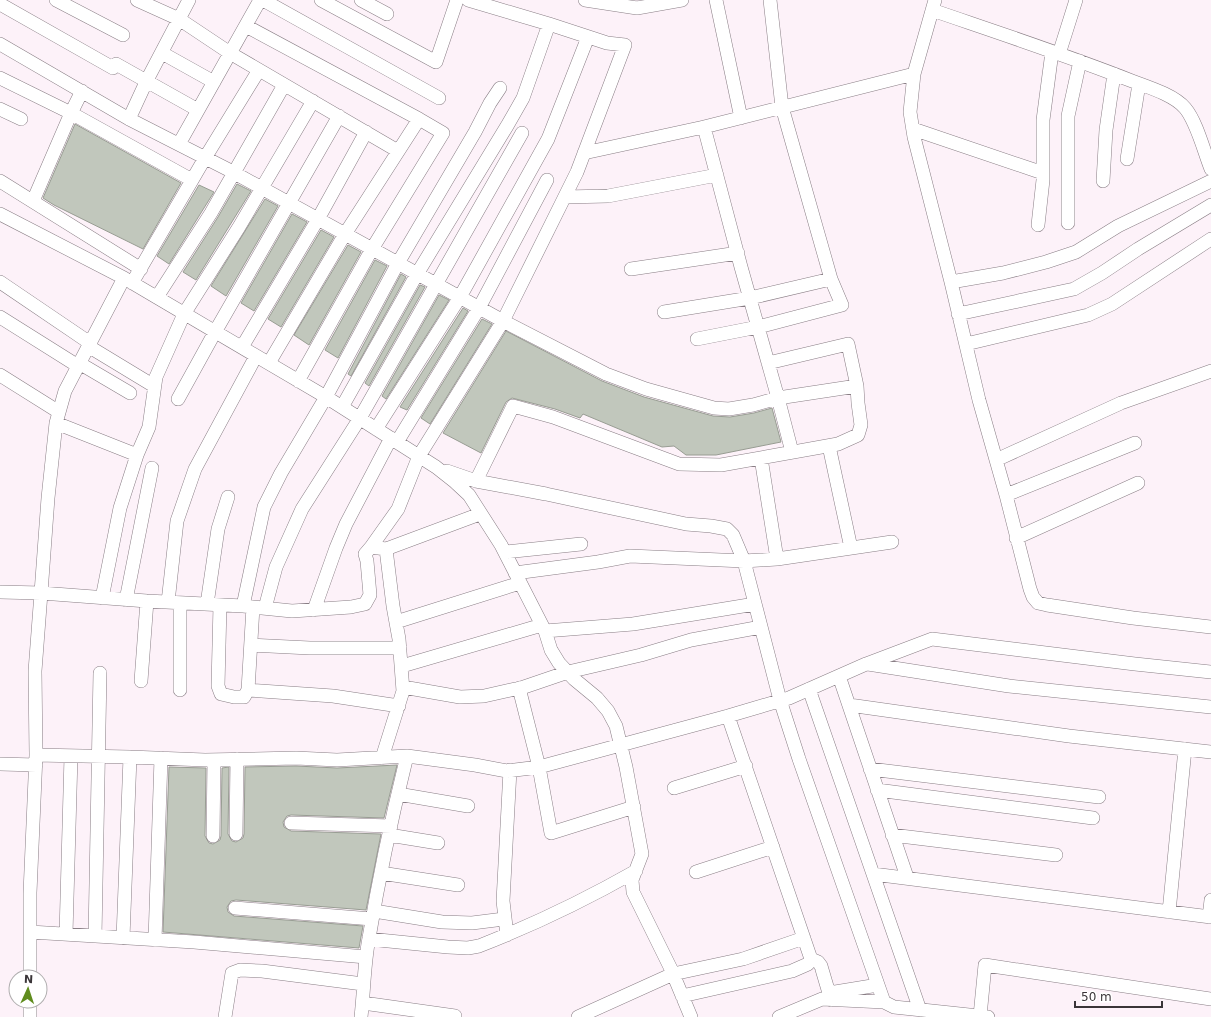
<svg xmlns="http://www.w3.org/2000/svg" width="1211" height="1017" font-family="'DejaVu Sans',sans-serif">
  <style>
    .building { fill: #c1c7bc; stroke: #989d93 }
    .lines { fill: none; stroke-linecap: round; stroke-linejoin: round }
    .minor-casing { stroke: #897e85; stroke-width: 14 }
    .minor { stroke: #fff; stroke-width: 13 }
  </style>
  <rect width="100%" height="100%" fill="#fdf2f9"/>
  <path class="building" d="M75,124l106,59 -38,66 -89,-44 -11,-7z
    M237,184l14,7 -55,89 -13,-8 35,-55z
    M199,185l15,7 -45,72 -12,-8z
    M265,199l13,7 -52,90 -15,-10z
    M292,214l15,8 -53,89 -13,-8z
    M321,230l13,7 -53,90 -13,-8z
    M348,245l13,7 -52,93 -15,-10z
    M375,260l12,6 -49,92 -13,-8z
    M401,274l5,3 -55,99 -3,-2z
    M420,285l5,2 -56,99 -4,-3z
    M439,295l10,5 -63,99 -4,-3z
    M463,308l5,3 -61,99 -7,-3z
    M482,319l10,5 -62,100 -9,-6z
    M506,331l96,50 42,16 69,19 17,1 24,-4 18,-5 9,34 -65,13h-30l-12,-9 -12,1 -79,-33 -3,4 -25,-9 -43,-11 -6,4 -25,51 -38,-20z
    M397,765l-13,53 -93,-3 -4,1 -4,6 1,5 7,4 90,3 -15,76 -130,-10 -5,1 -4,6 1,5 6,4 129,10 -4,22 -196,-16 6,-165 37,1 -1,68 4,7 4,1 7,-4 1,-4 1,-68 7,-1 -1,67 4,7 4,1 7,-4 1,-4 1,-67 51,-1 41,2z"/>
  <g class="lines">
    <defs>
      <path id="minor" d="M56,0l67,35
        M137,0l42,19 51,34 168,98
        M263,0l176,98
        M321,0l115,62 21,-62
        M361,0l26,14
        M585,0l52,8 45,-8
        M716,0l25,118
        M0,4l113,64 3,-4 82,46
        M932,10c67,23 134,45 200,71 16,6 42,14 53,27 12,14 19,44 26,61
        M246,26l173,93 -74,115 -76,129
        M0,44l129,75 100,51 274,151 103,53 40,15 68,19 15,1 24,-4 25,-7 79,-12 -9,-42 -80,19
        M162,53l52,29
        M1059,54l17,-54
        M914,74l-4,38 4,25 37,145 28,118 27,95 24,94 3,8 5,6 9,2 86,13 78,9
        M0,78l71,35 121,67
        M0,109l21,10
        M129,119l18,-39 42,-80
        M913,129l130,44
        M179,144l81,-144
        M584,153l120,-26
        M1127,159l12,-75
        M0,181l141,88
        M1103,181l3,-51 8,-56
        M565,197l43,-1 109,-21
        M33,201l38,-88 11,-22
        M0,214l124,64 202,119 110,70 19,15 14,13 32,50 44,86 6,19 8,13 15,16 23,19 11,13 8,15 10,41 16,87 -10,26 1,12 38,77 20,48
        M1068,223v-107l12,-55
        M1038,225l5,-45v-60l9,-68
        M631,269l107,-16
        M0,282l90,61
        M951,282l52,-9 43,-11 30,-10 42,-26 93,-45
        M132,283l73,-125 54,-88
        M157,297l54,-84 73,-128
        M664,312l86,-14 81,-19
        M958,314l116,-25 28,-16 36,-24 73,-44
        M0,317l78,49
        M697,339l61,-12 84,-22 -11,-26 -49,-172 -12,-107
        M966,344l122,-29 24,-11 99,-65
        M88,346l66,40
        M242,347l76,-128 48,-87
        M79,363l51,30
        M0,375l59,37
        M298,381l74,-132 71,-116 -24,-14
        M178,399l37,-67 124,-216
        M342,407l75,-133 90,-148 16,-28 26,-74
        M56,423l81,32
        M376,429l84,-132 88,-158 40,-102
        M397,442l82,-134 68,-128
        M829,446l22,102
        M792,452l-14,-54 -37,-131 -37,-140 210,-53 21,-74
        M761,458l16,101
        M996,460l125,-57 90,-32
        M447,471l29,10 70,13 140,30 25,2 16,3 6,6 11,26 36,139 19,59 85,243 10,5 94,10
        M476,481l37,-75 40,11 126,47 42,1 117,-21 20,-9 3,-10 -3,-22 -1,-17
        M1006,495l129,-52
        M1016,538l122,-55
        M371,547l27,-38 21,-53 84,-135 74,-149 48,-127 -18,-2 -58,-19 -81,-24
        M505,552l76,-8
        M515,573l83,-11 32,-6 114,5 33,-2 115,-17
        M0,592l41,1 7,-95 8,-75 9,-32 59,-113
        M102,598l18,-90 17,-53 12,-28 7,-50 28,-63 55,-87 74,-126
        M126,600l26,-132
        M168,602l9,-81 18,-52 61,-113
        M207,604l11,-75 10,-32
        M220,605l-2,81 3,8 13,3h10l4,-7 5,-83
        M243,606l21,-99 17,-34 45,-76 72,-134 77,-131 15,-29 10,-15
        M265,608l11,-41 26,-58 58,-91 162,-285
        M314,610l22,-62 10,-24 45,-86
        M396,622l124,-39
        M545,631l88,-7 122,-20
        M251,645l59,3h90
        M868,664l141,22 202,21
        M402,666l140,-41
        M839,676l68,201
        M141,681l6,-80
        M403,687l57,10 24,-1 40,-9 44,-15 73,-17 50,-15 70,-13
        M519,688l20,79 12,66 83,-26
        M809,689l111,321
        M180,690v-87
        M248,690l85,6 66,10
        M849,705l220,31 142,16
        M36,755l94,2 75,3 91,-2 41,2 70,-4 68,9 32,6 32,-4 189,-51 61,-18 77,-34 66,-25 203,25 76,8
        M382,758l21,-67 -4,-52 -6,-33 -7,-57
        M0,764l36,1
        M870,769l229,28
        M674,788l72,-22
        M877,790l216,28
        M398,794l70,12
        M291,823l100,3
        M236,834l1,-75
        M389,835l49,8
        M892,835l164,20
        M213,836l1,-76
        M696,872l77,-25
        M381,873l77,12
        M873,874l338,43
        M235,908l137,11
        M374,911l68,11 30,1 32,-4
        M1169,912l16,-163
        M1209,917l2,-17
        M30,932l164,10 172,15
        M66,934l5,-178
        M507,935l-4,-34 7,-131
        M95,936l5,-263
        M123,938l7,-181
        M369,939l79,8 20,1 11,-2c54,-21 106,-46 157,-75
        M155,940l6,-182
        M811,959l7,3 3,4 10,34
        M30,977v-84l6,-138 -1,-84 6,-78 106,8 96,5 49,5 59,-4 14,-3 5,-9 -3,-34 -2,-7 6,-7 15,2 94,-35
        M829,993l49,-8
        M682,996l110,-25 16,-7 3,-5 -83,-243
        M30,1001v16
        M363,1003l92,13
        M980,1016l5,-51 226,34
        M225,1017l7,-44 8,-3 22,1 101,13
        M361,1017c3,-26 3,-53 8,-79 10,-61 23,-122 38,-182
        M578,1017l95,-43 70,-15 61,-21
        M779,1017l43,-18 62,3"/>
    </defs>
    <use href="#minor" class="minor-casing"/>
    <use href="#minor" class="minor"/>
  </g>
  <g transform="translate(28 989) rotate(3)"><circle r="19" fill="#ffffff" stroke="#b0aeaf"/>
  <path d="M0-3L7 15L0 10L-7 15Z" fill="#5f8c1d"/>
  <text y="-6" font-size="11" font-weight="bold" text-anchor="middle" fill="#3a3538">N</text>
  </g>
  <path d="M1075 1001v6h87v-6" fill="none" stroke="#3a3538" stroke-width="2"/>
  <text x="1081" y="1001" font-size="12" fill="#3a3538" stroke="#ffffff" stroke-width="3" paint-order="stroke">50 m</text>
</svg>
